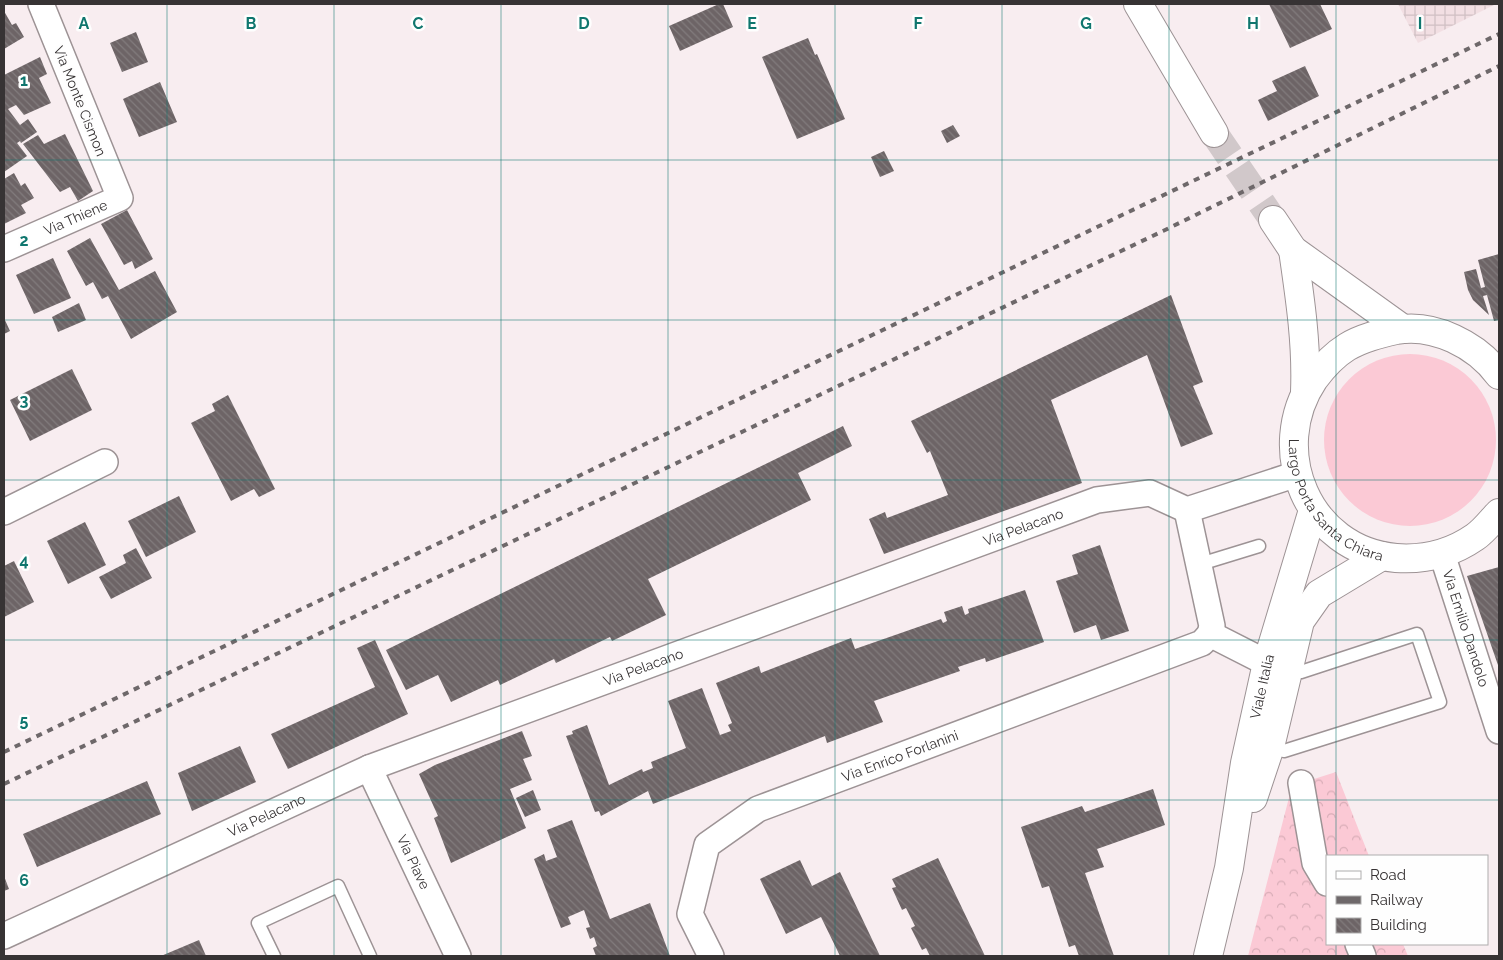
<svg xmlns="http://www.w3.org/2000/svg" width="1503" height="960" font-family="Raleway,sans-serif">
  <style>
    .industrial { fill: url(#industrial-grid) }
    .green { fill: #fbc9d5 }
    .forest { fill: url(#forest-crowns) }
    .building { fill: url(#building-back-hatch) }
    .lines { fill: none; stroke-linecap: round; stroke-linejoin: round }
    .primary-tunnel { stroke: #d1c8ca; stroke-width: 28; stroke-dasharray: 28 14; stroke-linecap: butt }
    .lane-casing { stroke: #9d9395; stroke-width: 15 }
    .street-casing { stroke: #9d9395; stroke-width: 28 }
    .primary-casing { stroke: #9d9395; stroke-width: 30 }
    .lane { stroke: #fff; stroke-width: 12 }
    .street { stroke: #fff; stroke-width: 25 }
    .primary { stroke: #fff; stroke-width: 28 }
    .rail { stroke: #6e686a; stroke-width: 4; stroke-dasharray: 6 6; stroke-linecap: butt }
    .grid { fill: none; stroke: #0f766e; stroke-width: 1; stroke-opacity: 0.55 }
    .labels { text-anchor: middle; stroke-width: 5; stroke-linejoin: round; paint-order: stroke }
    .street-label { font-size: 14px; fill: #373334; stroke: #fefefe }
    .grid-label { font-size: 16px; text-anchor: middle; font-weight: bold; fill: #0f766e; stroke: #fefefe; stroke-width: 5; stroke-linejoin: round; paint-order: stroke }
  </style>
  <defs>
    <pattern id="industrial-grid" width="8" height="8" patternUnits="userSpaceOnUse" patternTransform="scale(1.25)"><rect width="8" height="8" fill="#f2dfe3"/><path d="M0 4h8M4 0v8" fill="none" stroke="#d0c0c3"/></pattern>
    <pattern id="forest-crowns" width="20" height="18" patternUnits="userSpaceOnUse" patternTransform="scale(1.25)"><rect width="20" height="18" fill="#fbc9d5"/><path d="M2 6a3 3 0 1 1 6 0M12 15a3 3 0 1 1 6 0" fill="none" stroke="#d8adb7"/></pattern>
    <pattern id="building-back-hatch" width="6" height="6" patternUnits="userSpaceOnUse" patternTransform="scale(1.25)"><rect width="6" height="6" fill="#6d6466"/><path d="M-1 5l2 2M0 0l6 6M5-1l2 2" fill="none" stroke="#827c7d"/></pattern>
  </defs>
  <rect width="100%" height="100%" fill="#f8edf0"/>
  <path class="industrial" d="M1398,4h98l-78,39z"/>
  <path class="green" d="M1324 440a86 86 0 1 1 172 0a86 86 0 1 1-172 0Z"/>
  <path class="forest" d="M1336,772l33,84h-42v88h76l5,12h-160l44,-170z"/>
  <path class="building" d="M719,4h4l10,23 -53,24 -11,-25z
    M1269,4h51l12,25 -42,19z
    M4,11l8,14 4,-2 8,14 -20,12z
    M136,32l12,30 -26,10 -12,-29z
    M808,38l7,17 2,-1 28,65 -48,20 -35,-82z
    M40,57l7,17 -8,4 12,25 -27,12 -8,-10 -8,4 12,16 8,-6 9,13 -16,11 -1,-2 -3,2 10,13 -23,16v-97z
    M1305,66l14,30 -51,25 -10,-21 19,-9 -5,-10z
    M160,82l17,40 -38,15 -16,-38z
    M953,125l7,11 -13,7 -6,-12z
    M65,134l28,57 -15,10 -8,-14 -10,5 -37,-48 15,-9 6,9z
    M884,151l10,20 -14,6 -9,-20z
    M14,173l7,13 4,-3 9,15 -13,7 5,8 -22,11v-45z
    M127,210l26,49 -18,10 -3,-8 -8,4 -23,-41z
    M90,238l29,52 36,-19 22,41 -46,27 -23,-43 -6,3 -9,-17 -7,4 -19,-35z
    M1499,254v66l-5,1 -7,-26 -4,1 6,19 -16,-15 -5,-10 -4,-18 12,-3 5,19 4,-1 -7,-27z
    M53,258l18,40 -37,16 -18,-39z
    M1171,295l32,87 -10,4 20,48 -32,13 -34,-92 -96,45 31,83 -198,71 -15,-35 16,-7 2,6 61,-23 -18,-44 -3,2 -16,-32z
    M79,303l7,17 -28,12 -6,-15z
    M4,318l6,13 -6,3z
    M72,369l20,41 -62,31 -20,-41z
    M228,395l47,94 -16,8 -5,-8 -23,12 -40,-78 24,-12 -3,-7z
    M843,426l9,20 -54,27 13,27 -163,79 18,36 -54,26 -2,-4 -54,26 -2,-4 -54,26 -2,-5 -47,22 -13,-27 -32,15 -20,-40z
    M179,496l17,36 -50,25 -18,-36z
    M85,522l21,43 -38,19 -21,-43z
    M1100,545l29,86 -28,9 -5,-15 -22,8 -18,-52 22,-7 -6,-19z
    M136,548l16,30 -41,21 -12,-22 27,-14 -3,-8z
    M14,561l20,41 -30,15v-51z
    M1499,567v101l-32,-92z
    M1025,590l19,52 -58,20 -1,-4 -27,9 2,4 -86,30 9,21 -56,21 -2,-7 -172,68 -5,-13 -47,25 -2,-5 -4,1 -29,-76 7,-2 -1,-3 15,-6 22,60 33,-16 1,3 10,-4 -2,-6 35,-14 -18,-47 34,-13 18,47 11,-4 -3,-6 4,-2 -16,-40 43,-17 2,7 90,-35 4,11 86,-30 2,4 4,-2 -3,-9 18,-6 3,9 4,-2 -1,-4z
    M375,640l33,74 -120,55 -17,-35 104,-47 -18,-39z
    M522,731l10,25 -9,3 9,21 -22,9 16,39 -75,35 -17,-45 4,-2 -19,-42 16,-9z
    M240,746l16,36 -64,29 -14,-38z
    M147,781l14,33 -124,53 -14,-33z
    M1153,789l12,36 -68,24 7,18 -19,6 29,83h-35l-4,-11 -6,2 -20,-61 -7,2 -21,-61 61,-21 3,6z
    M533,790l8,20 -16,7 -9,-19z
    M572,820l38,99 40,-16 20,53h-74l-3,-8 4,-2 -3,-9 -4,2 -4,-11 4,-1 -6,-17 -16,7 3,7 -10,4 -27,-69 10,-5 2,7 11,-4 -10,-27z
    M938,858l47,98h-55l-4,-8 -4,2 -11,-22 4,-2 -9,-18 -4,2 -10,-22 4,-1 -4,-8z
    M800,860l12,26 28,-14 40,84h-40l-19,-39 -35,17 -26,-55z
    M4,876l5,13 -5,2z
    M199,940l7,16h-45z"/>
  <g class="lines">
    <path class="primary-tunnel" d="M1214,133l59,87"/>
    <defs>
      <path id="lane" d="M1197,565l62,-19
        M1267,745l17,6 156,-49 -23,-68 -116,38 -13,1
        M274,956l-16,-33 80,-37 32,70"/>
      <g id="street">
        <path id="s1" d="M4,249l116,-51 -79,-194"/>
        <path d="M4,512l101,-50"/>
        <path id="s2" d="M1442,554l57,177"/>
        <path d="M1210,634l57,29"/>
        <path id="s3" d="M369,768l89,188"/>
        <path d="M1301,783l14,80 12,20"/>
        <path id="s4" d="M4,936l365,-168 728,-268 53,-7 37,17 110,-36"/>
        <path d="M1358,944l5,12"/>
        <path id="s5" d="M711,956l-21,-42 17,-69 51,-36 444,-166 8,-9 2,-8 -25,-116"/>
      </g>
      <g id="primary">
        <path d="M1138,4l76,129"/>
        <path d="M1273,220l20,30 110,79"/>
        <path d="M1293,250c7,48 14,94 12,142"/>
        <path id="s6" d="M1499,375c-22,-30 -65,-52 -103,-45 -17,4 -34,8 -49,17 -13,8 -24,20 -33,32 -48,71 -6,171 82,179 28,2 56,-5 79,-21 9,-6 17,-17 24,-24"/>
        <path d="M1253,798l17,-51 30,-126 19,-27 63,-38"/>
        <path id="s7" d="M1208,956l21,-88 16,-105 22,-100 46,-153"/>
      </g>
    </defs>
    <use href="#lane" class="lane-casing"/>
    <use href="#street" class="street-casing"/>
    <use href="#primary" class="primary-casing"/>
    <use href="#lane" class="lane"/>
    <use href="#street" class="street"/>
    <use href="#primary" class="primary"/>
    <path class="rail" d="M4,752l1495,-718
      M4,784l1159,-553 336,-165"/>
  </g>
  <path class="grid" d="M167,4v952M334,4v952M501,4v952M668,4v952M835,4v952M1002,4v952M1169,4v952M1336,4v852M4,160h1495M4,320h1495M4,480h1495M4,640h1495M4,800h1495M1336,944v12"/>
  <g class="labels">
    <g class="street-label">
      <text transform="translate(80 101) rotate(68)" y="5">Via Monte Cismon</text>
      <text dy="5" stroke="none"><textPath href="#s1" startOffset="78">Via Thiene</textPath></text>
      <text dy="5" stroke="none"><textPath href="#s6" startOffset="360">Largo Porta Santa Chiara</textPath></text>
      <text dy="5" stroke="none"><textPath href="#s4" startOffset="1099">Via Pelacano</textPath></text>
      <text dy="5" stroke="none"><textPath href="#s2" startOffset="78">Via Emilio Dandolo</textPath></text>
      <text dy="5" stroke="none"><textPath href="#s4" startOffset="694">Via Pelacano</textPath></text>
      <text dy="5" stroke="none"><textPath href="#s7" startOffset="275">Viale Italia</textPath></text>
      <text dy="5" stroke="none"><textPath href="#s5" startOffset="332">Via Enrico Forlanini</textPath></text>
      <text dy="5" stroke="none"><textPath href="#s4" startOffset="289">Via Pelacano</textPath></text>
      <text dy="5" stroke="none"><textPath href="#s3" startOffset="104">Via Piave</textPath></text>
    </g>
  </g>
  <g class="grid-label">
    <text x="84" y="29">A</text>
    <text x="251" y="29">B</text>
    <text x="418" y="29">C</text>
    <text x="584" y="29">D</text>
    <text x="752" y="29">E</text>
    <text x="918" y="29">F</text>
    <text x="1086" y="29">G</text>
    <text x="1253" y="29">H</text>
    <text x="1420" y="29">I</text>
    <text x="24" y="86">1</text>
    <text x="24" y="246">2</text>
    <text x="24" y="406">3</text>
    <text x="24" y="566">4</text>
    <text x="24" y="726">5</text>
    <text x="24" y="886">6</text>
  </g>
  <rect width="1503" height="960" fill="none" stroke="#373334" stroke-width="10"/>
  <rect x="1326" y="855" width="162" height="90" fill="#fefefe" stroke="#aeadad"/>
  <rect x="1336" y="871" width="25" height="8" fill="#ffffff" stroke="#aeadad"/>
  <text x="1370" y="880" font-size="15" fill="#373334">Road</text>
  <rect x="1336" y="896" width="25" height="8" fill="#6e686a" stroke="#aeadad"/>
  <text x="1370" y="905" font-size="15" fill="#373334">Railway</text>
  <rect x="1336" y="918" width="25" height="15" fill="url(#building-back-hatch)" stroke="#aeadad"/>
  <text x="1370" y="930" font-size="15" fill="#373334">Building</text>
</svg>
